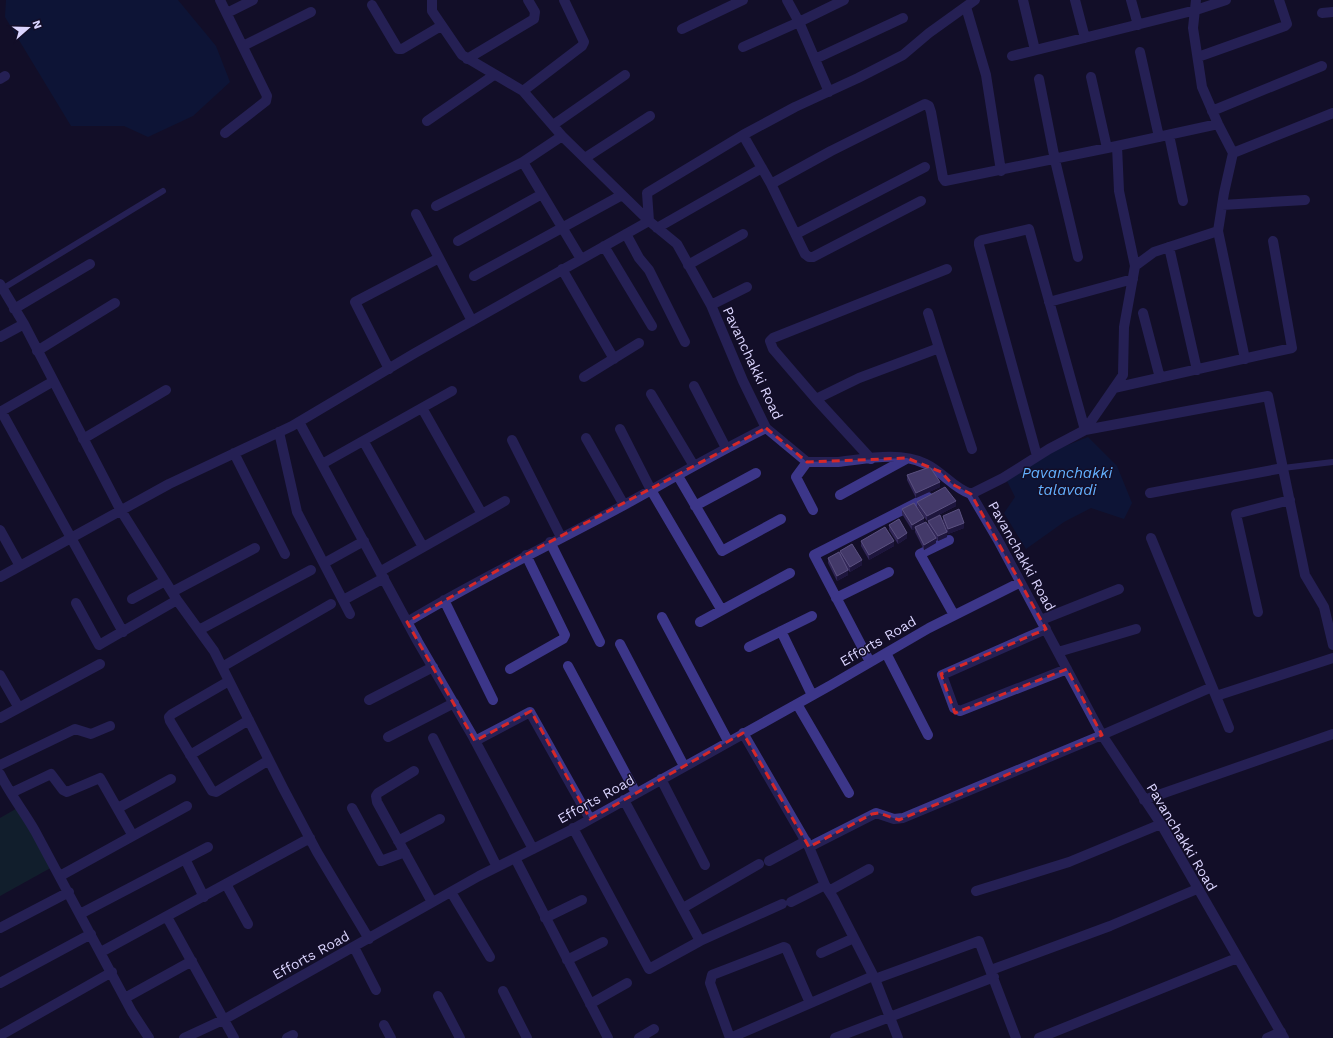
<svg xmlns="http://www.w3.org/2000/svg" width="1333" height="1038" font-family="'Work Sans',sans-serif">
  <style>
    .green { fill: #113232 }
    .water { fill: #071c47 }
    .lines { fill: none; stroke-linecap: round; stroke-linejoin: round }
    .lane { stroke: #3c3689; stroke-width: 6 }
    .street { stroke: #3c3689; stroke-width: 10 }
    .wall { fill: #312657 }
    .shaded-wall { fill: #1d153c }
    .building { fill: #433969; stroke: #5b5180 }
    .marked { fill: none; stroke: #d62828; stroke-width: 3; stroke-dasharray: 8 5; stroke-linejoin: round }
    .labels { text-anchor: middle; stroke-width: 3; stroke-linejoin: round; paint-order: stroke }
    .street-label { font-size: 14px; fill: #dbd5ff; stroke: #130e28 }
    .water-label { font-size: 15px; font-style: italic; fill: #63b1ff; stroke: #130e28 }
  </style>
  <rect width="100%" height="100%" fill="#130e28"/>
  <path class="green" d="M21,806l33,60 -54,30v-78z"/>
  <path class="water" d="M6,0h172l38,46 14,36 -37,34 -45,21 -24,-11h-53l-66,-109z
    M1088,437l29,29 15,37 -8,16 -33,-11 -27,14 -38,27 -22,-36 11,-16 -8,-16 43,-29z"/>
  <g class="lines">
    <path class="lane" d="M2,289l161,-98
      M1283,468l50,-6"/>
    <path class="street" d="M220,0l47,96 -1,5 -41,32
      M432,0v11l30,44 61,36 39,45
      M787,0l12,22 30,70
      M1023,0l12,50
      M1075,0l10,38
      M1131,0l7,25
      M372,5l26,44h4l39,-23
      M966,7l20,68 15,96
      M227,13l26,-13
      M1322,13l11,-1
      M682,29l61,-29
      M243,46l68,-34
      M743,47l56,-25 45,-22
      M1140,52l19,85
      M1012,56l184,-46 30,-10
      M1198,57l87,-31 2,-2 -8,-24
      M467,59l67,-40 1,-7 -7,-12
      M815,59l88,-41
      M1091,77l16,71
      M0,79l5,-3
      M1039,79l16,81 23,97
      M523,91l59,-45 2,-4 -20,-42
      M1212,111l110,-45
      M427,121l67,-46
      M553,125l72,-50
      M743,135l28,49 34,70 4,3h4l108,-56
      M1169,135l14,66
      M1233,153l100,-40
      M585,158l65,-42
      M771,184l60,-33 94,-47 4,2 2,6 12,66 2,3 172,-35
      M1222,205l83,-5
      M436,206l87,-44
      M416,214l56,107
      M649,221l-2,-28 96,-58 52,-28 63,-29 45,-23 26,-22 46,-33
      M657,228l105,-60
      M1218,231l27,128
      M626,234l13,24 10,12 36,72
      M796,234l129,-67
      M458,241l84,-47
      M604,246l48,80
      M1169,247l28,123
      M581,259l-58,-97 39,-26 87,85 28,23 34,61 32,76 23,47 41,34c10,0 20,0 31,0 27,-3 62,-11 88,2 17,8 27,24 45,30l27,46 104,195 59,89 123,214
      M688,265l55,-31
      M1135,266l-16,-75 -2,-45 101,-22
      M562,269l52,90
      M474,276l148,-81
      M0,284l24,40 96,185 57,91 37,51 69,137 34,64 52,87
      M1049,302l84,-23
      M711,305l36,-18
      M14,309l76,-45
      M928,313l11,35
      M1143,313l17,65
      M0,337l24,-13
      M37,351l78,-48
      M389,369l-34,-67 84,-44
      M584,377l55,-34
      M694,386l32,62
      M1114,388l178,-40 -19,-107
      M651,394l43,72
      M816,399l-43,-50 -3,-8 3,-3 174,-69
      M422,408l60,106
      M1,411l122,221
      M0,412l52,-30
      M299,422l119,220 54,93 61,114
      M620,429l31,61 70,119
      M279,432l18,80 53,102
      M586,438l38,67
      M83,439l83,-49
      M512,440l49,97
      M364,442l59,105
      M234,453l51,101
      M1037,456l-58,-211v-3l3,-2 47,-11 56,201 183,-34 37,179 19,32 9,38
      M871,459l-55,-60 43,-21 80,-30 33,101
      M807,462l-11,15 17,33
      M322,464l130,-73
      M678,476l44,75 59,-32
      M1150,493l133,-25
      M971,494l32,-16 46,-29 36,-19 38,-55 1,-48 11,-61 19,-14 64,-21 6,-38 9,-40 -15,-29 -16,-37 -9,-59 3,-28
      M840,495l66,-36
      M695,506l61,-33
      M0,530l20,36
      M1151,538l78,190
      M949,540l-29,14 34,61
      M550,542l50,100
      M328,561l36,-20
      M381,571l124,-70
      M0,577l169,-93 123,-58 123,-73 234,-132
      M172,592l83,-44
      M347,598l37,-20
      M836,598l53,-26
      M132,599l33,-18
      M444,600l49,100
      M76,603l23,42 78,-45
      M1258,612l-22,-98 54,-14
      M662,617l66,124
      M1041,620l78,-31
      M407,622c71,-43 145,-78 217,-117 47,-26 94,-53 142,-77
      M700,622l90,-49
      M1046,629l-104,46 12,33 6,3 107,-42
      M199,630l112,-60
      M781,631l31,64
      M620,644l64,122
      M749,647l63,-31
      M1058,652l78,-23
      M886,653l42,82
      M870,662l-56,-107 114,-58
      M568,666l68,127
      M222,667l109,-63
      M510,669l53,-30 2,-4 -39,-80
      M0,675l19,33
      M229,681l-57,33 -3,3 1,4 42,70 4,1 53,-32
      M1216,696l117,-38
      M369,700l64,-33
      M797,704l52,89
      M0,718l100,-54
      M743,733l66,114 16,38 9,14 41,80 23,59
      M388,737l66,-34
      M433,738l64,129
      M475,741l55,-29 60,107
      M190,755l59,-35
      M0,765l75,-36 16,5 19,-8
      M414,771l-36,22 -2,3 1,6 55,100
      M0,774c10,20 24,38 35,57l97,181 17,26
      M661,779l44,86
      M11,793l40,-19 12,16 4,2 33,-14 33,58
      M1144,800l189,-66
      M118,808l53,-29
      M352,808l29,53 24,-9
      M573,828l76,141 51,-28 -76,-141
      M398,841l42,-22
      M809,847l67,-34 18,6 9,-1 199,-83 110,-48
      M515,858l93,180
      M185,859l19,38
      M769,861l37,-20
      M60,876l127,-70
      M226,884l22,40
      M829,891l40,-22
      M976,891l93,-29 92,-38
      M451,892l39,65
      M791,902l34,-17
      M683,908l76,-44
      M80,914l128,-67
      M167,917l67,121
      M545,918l37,-18
      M0,928l69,-36
      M700,941l82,-37
      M354,947l22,43
      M101,952l209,-114
      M821,953l33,-15
      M567,960l36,-18
      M991,970l119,-44 87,-37
      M875,979l104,-38 37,97
      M0,983l91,-49
      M503,991l24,47
      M438,996l22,42
      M125,998l67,-37
      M590,1004l37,-21
      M384,1025l7,13
      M1,1035l111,-63
      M184,1038l41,-19 254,-143 92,-46 260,-145 98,-57 90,-45
      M287,1038l6,-3
      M639,1038l15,-9
      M730,1038l-20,-55 2,-8 72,-28 2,1 24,55
      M730,1038l143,-62
      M835,1038l159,-61
      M1039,1038l198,-80
      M1267,1038l14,-6"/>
  </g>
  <path class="wall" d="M907,475l33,12 -24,11 -9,-18z
    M917,502l39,4 -29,15 -10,-14z
    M902,509l26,15v-3l19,16 -9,4 -2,-2v4l-12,7 -9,-18v-3l-3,1 -10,-16z
    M943,516l21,12 -16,6 -5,-13z
    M889,525l18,13 -9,6 -9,-14z
    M861,541l33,5 -25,14 -8,-14z
    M840,551l22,14 -12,7 -2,-2v5l-11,6 -9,-18v-5l12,-3z"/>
  <path class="shaded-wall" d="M940,482v5l-24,11v-5z
    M956,501v5l-29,15v-5z
    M924,518v5l-9,4v2l-3,1v-5z
    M964,523v5l-16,6v-5z
    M947,532v5l-9,4v-5z
    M907,533v5l-9,6v-5z
    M936,538v5l-12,7v-5z
    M894,541v5l-25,14v-5z
    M862,560v5l-12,7v-5z
    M848,570v5l-11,6v-5z"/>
  <path class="building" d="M930,467l10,15 -24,11 -9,-18z
    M945,487l11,14 -29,15 -10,-14z
    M914,503l10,15 -12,7 -10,-16z
    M959,509l5,14 -16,6 -5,-13z
    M940,515l7,17 -9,4 -10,-15z
    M899,519l8,14 -9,6 -9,-14z
    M926,522l10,16 -12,7 -9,-18z
    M885,527l9,14 -25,14 -8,-14z
    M852,544l10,16 -12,7 -10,-16z
    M839,552l9,18 -11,6 -9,-18z"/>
  <path d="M0 0H1333V1038H0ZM766,428l41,34 100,-4 34,14 11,12 19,10 75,135 -105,45 14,39 112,-44 35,66 -203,85 -20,-7 -7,1 -63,33 -66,-114 -153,86 -59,-108 -56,30 -68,-119 114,-65z" fill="#130e28" fill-opacity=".55" fill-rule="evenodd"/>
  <path class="marked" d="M766,428l41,34 100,-4 34,14 11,12 19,10 75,135 -105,45 14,39 112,-44 35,66 -203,85 -20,-7 -7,1 -63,33 -66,-114 -153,86 -59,-108 -56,30 -68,-119 114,-65z"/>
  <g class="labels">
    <g class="street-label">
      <text transform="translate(753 363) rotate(65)" y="5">Pavanchakki Road</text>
      <text transform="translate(1022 556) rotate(61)" y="5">Pavanchakki Road</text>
      <text transform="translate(878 641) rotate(-30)" y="5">Efforts Road</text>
      <text transform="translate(596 799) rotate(-29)" y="5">Efforts Road</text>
      <text transform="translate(1182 837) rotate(59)" y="5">Pavanchakki Road</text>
      <text transform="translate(311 955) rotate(-29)" y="5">Efforts Road</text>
    </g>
    <g class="water-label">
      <text x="1067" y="478">Pavanchakki<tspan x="1067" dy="17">talavadi</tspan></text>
    </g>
  </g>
  <g transform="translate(28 28) rotate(70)" stroke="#130e28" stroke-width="3" paint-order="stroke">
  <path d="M0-3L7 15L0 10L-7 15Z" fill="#dbd5ff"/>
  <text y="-6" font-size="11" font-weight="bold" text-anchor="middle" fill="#dbd5ff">N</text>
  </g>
</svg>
